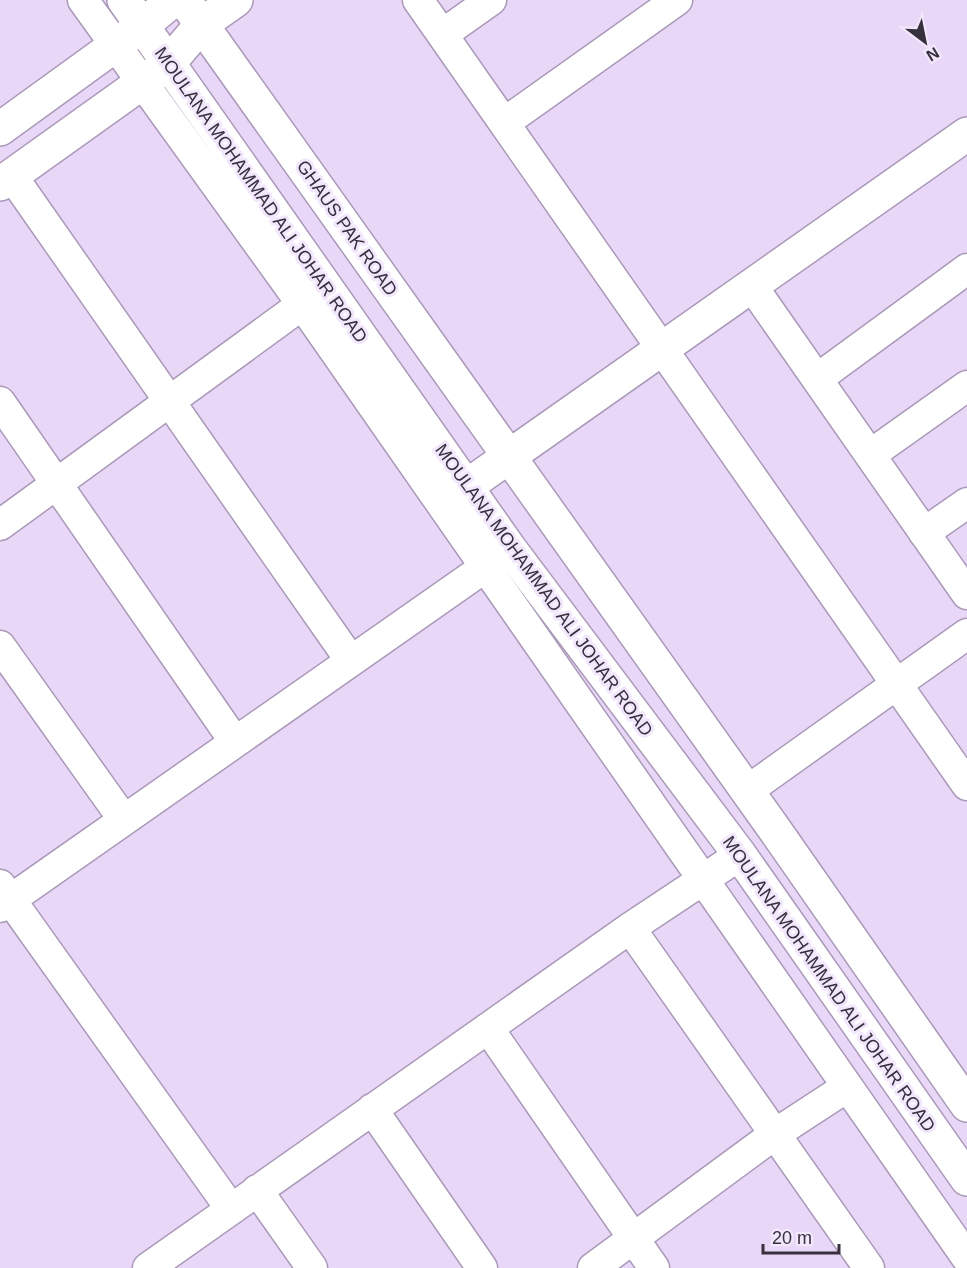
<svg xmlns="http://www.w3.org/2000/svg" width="967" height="1268" font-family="Arial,sans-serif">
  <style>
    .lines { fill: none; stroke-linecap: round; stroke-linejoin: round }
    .minor-casing { stroke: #aa99b8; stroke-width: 33 }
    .tertiary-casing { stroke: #aa99b8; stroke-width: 36 }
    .secondary-casing { stroke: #aa99b8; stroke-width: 36 }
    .minor { stroke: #fff; stroke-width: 30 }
    .tertiary { stroke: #fff; stroke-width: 33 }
    .secondary { stroke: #fff; stroke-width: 33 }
    .labels { text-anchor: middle; stroke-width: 6; stroke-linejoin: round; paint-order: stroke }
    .street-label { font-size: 18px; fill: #37303d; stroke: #f2e7fc }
  </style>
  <rect width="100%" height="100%" fill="#e9d7f8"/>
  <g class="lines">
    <defs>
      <path id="minor" d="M83,0l219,304 665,954
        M418,0l86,123
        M677,0l-173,123 463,662
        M443,34l48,-34
        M12,176l339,485
        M752,286l215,308
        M817,379l150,-110
        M0,402l235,340
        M870,455l97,-69
        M0,525l318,-232
        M924,533l43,-30
        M0,646l124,174
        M747,791l220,-157
        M0,885l231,324
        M0,907l501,-351
        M630,928l239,340
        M488,1028l166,240
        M372,1109l110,159
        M257,1190l55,78
        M148,1268l482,-340 110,-73
        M593,1268l182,-134 72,-47"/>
      <path id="tertiary" d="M0,129l142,-103 31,-26
        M0,184l168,-120 34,-40 34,-24
        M467,486l500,-352"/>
      <path id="secondary" d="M124,0l386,549 230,306 227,324
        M184,0l591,830 192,275"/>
    </defs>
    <use href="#minor" class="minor-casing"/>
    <use href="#tertiary" class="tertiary-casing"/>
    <use href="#secondary" class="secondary-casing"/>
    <use href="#minor" class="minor"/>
    <use href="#tertiary" class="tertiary"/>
    <use href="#secondary" class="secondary"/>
  </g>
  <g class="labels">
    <g class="street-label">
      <text transform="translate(261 195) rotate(55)" y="6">MOULANA MOHAMMAD ALI JOHAR ROAD</text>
      <text transform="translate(347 228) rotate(55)" y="6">GHAUS PAK ROAD</text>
      <text transform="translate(544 590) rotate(54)" y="6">MOULANA MOHAMMAD ALI JOHAR ROAD</text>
      <text transform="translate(829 984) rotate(55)" y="6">MOULANA MOHAMMAD ALI JOHAR ROAD</text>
    </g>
  </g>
  <g transform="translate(925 42) rotate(148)" stroke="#f2e7fc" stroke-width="4.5" paint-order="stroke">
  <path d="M0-4.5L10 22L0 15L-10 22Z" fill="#37303d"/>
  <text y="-9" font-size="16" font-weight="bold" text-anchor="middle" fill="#37303d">N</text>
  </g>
  <path d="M763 1244v9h76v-9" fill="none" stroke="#37303d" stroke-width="3"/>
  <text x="772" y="1244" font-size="18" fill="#37303d" stroke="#f2e7fc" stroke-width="4.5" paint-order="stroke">20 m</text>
</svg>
